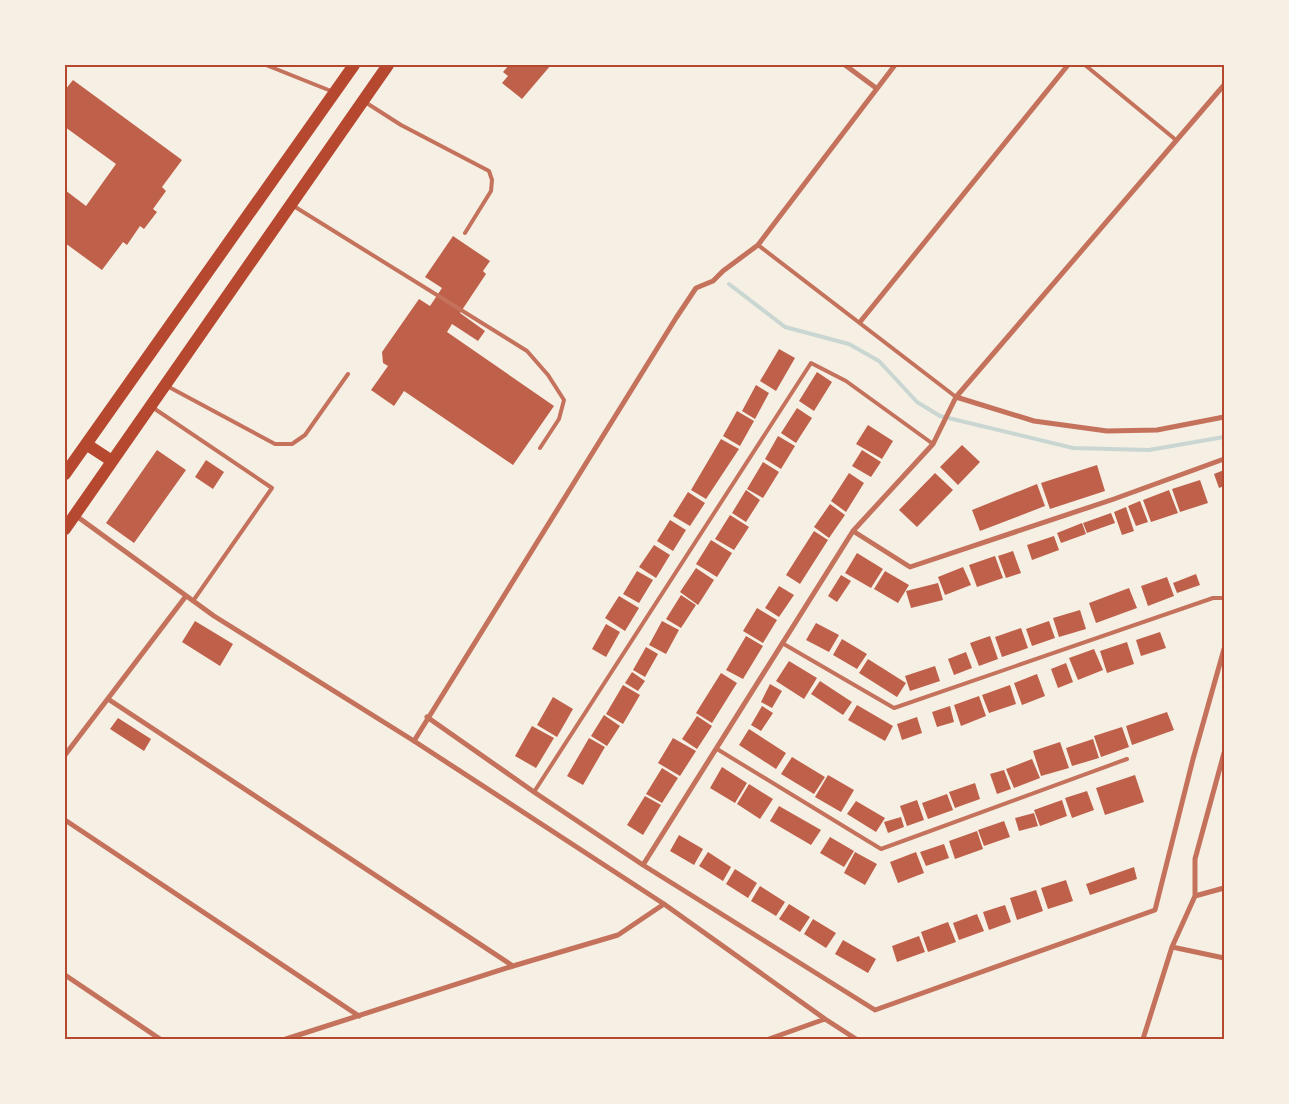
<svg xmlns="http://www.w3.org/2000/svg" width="1289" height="1104" font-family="'Golos Text',sans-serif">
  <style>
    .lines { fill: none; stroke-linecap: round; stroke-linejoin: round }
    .stream { stroke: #c9d6d2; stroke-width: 4 }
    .building { fill: #bf614a }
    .service { stroke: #c5725c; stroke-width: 4 }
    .minor { stroke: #c5725c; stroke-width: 5 }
    .primary { stroke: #b5482f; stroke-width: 12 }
    .neatline { fill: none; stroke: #b5482f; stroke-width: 2 }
  </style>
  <rect width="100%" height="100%" fill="#f6efe4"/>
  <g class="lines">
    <path class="stream" d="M729,284l56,43 64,17 30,17 38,41 23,14 133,32 76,2 75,-13"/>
  </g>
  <path class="building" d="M509,65h5l2,2 2,-2h33l-29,34 -20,-16 6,-7 -5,-4z
    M73,80l109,80 -20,27 4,4 -13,18 4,3 -13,17 -4,-3 -13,19 -4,-3 -21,28 -37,-27v-53l21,16 30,-42 -51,-37v-37z
    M453,236l37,25 -7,10 3,3 -26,39 25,18 -7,10 -26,-17 -5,8 107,74 -41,59 -109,-74 -10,15 -23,-16 17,-24 -5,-3 -1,-11 37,-53 11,7 12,-18 -17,-11z
    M779,349l16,9 -19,33 -16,-10z
    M817,372l15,10 -18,29 -15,-10z
    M756,385l13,8 -14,26 -13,-8z
    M797,408l15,10 -16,25 -15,-10z
    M737,411l17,10 -14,25 -17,-10z
    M868,425l25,16 -11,18 -26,-15z
    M778,436l17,10 -14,23 -16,-10z
    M721,439l18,10 -33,50 -15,-9z
    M962,445l18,17 -22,23 -18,-18z
    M157,450l29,20 -52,73 -28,-20z
    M862,450l19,12 -10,15 -19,-11z
    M206,460l18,12 -11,17 -18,-12z
    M763,462l16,10 -16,26 -16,-9z
    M1097,465l8,26 -55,18 -9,-26z
    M1224,470v16l-5,2 -5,-14z
    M849,473l15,10 -18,29 -15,-11z
    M935,473l18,17 -36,37 -18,-17z
    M1200,480l8,23 -28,9 -8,-23z
    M1037,484l8,22 -65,25 -8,-21z
    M746,490l14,10 -14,22 -14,-9z
    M1169,490l9,23 -27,9 -8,-22z
    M688,492l17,11 -15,23 -17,-10z
    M1140,501l8,21 -12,4 -8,-20z
    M830,504l15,11 -16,23 -15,-11z
    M1126,507l8,24 -12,4 -8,-23z
    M1111,513l4,10 -28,10 -4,-10z
    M730,515l19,12 -15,23 -19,-11z
    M670,520l16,10 -13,21 -16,-10z
    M1082,523l4,11 -25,9 -4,-10z
    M814,531l14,9 -28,44 -14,-9z
    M1054,536l5,14 -27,10 -5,-15z
    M711,540l21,13 -15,24 -21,-13z
    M654,545l16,10 -14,23 -17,-11z
    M1013,551l8,22 -15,5 -8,-22z
    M857,553l26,16 -12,19 -26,-15z
    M995,556l8,22 -26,9 -8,-22z
    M963,567l8,18 -26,10 -7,-18z
    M696,568l18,12 -16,25 -18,-13z
    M637,571l16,9 -14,23 -16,-9z
    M885,571l24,14 -11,18 -24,-14z
    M1196,574l4,11 -23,8 -4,-10z
    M841,575l10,6 -14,21 -9,-6z
    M1167,577l7,19 -26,10 -7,-20z
    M938,583l5,17 -32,8 -5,-17z
    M779,586l15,9 -15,22 -14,-9z
    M1129,588l8,20 -41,15 -7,-20z
    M681,595l15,10 -15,23 -15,-9z
    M619,596l20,12 -14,23 -20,-13z
    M757,608l20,12 -14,23 -20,-12z
    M1080,610l6,19 -27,8 -6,-19z
    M195,621l38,23 -13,22 -38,-24z
    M662,621l17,9 -13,24 -17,-9z
    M1049,621l6,17 -23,8 -6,-17z
    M816,623l23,12 -10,17 -23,-12z
    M606,624l14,8 -14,25 -14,-8z
    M1021,628l7,20 -26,9 -7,-20z
    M1160,632l6,16 -25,8 -5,-16z
    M746,636l17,10 -20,33 -17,-9z
    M990,636l8,23 -19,7 -9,-23z
    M842,639l25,15 -10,15 -24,-14z
    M1127,642l7,22 -27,9 -7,-22z
    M646,647l12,7 -13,23 -12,-7z
    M1094,649l9,21 -25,10 -9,-22z
    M966,652l6,16 -18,7 -6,-16z
    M868,659l38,24 -9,14 -38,-24z
    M789,661l28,17 -13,21 -28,-18z
    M1066,663l7,19 -15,6 -7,-19z
    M935,666l5,15 -30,10 -5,-15z
    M632,672l13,9 -7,10 -13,-8z
    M721,673l16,10 -25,40 -16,-10z
    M1037,674l8,22 -23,9 -8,-22z
    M820,681l32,21 -9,13 -32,-21z
    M770,684l12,7 -10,17 -11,-6z
    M623,685l17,10 -17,29 -17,-10z
    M1010,685l6,19 -27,9 -7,-18z
    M979,696l7,20 -25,10 -7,-21z
    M553,697l20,12 -16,28 -20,-12z
    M857,705l36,21 -8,15 -37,-21z
    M762,706l11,7 -12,18 -10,-6z
    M950,706l4,16 -17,5 -5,-15z
    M1167,712l7,18 -42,15 -6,-19z
    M604,715l16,11 -13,20 -16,-10z
    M697,716l15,10 -15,23 -15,-10z
    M917,717l5,16 -20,7 -5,-16z
    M118,718l33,21 -7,12 -34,-22z
    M532,726l22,12 -18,30 -21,-12z
    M1122,727l7,20 -28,10 -7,-21z
    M749,729l37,24 -10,16 -37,-24z
    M589,738l16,9 -22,38 -16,-9z
    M673,738l23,13 -16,25 -22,-13z
    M1093,739l6,19 -27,8 -6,-18z
    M1060,742l9,26 -28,8 -8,-25z
    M792,757l33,20 -11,17 -33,-20z
    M1032,759l8,19 -26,10 -8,-19z
    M722,767l25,16 -12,20 -25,-15z
    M662,768l16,10 -16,25 -16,-9z
    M1004,770l7,19 -14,5 -7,-20z
    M828,775l26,15 -13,22 -26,-15z
    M1135,775l9,27 -39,13 -9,-27z
    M975,783l5,16 -25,9 -6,-16z
    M749,784l24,15 -13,20 -23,-15z
    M1087,791l7,19 -22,8 -7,-20z
    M947,794l6,16 -25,9 -6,-16z
    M645,796l16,9 -18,30 -16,-10z
    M917,800l7,20 -17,6 -7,-20z
    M1062,800l5,16 -27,10 -6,-16z
    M856,801l29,17 -9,14 -29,-18z
    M779,806l42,24 -10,15 -41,-24z
    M1034,813l4,13 -19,5 -4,-13z
    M901,817l3,10 -16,6 -4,-11z
    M1004,821l6,16 -26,9 -6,-16z
    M977,831l6,18 -28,10 -6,-18z
    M679,835l24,14 -9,16 -24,-14z
    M830,837l24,14 -10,16 -24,-14z
    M944,844l5,14 -23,8 -6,-14z
    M708,852l23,15 -8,14 -24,-15z
    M855,852l22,12 -12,21 -21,-12z
    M916,852l8,21 -26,10 -8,-21z
    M1134,867l3,12 -47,16 -4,-11z
    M735,869l22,14 -9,15 -22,-14z
    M1066,880l7,21 -25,8 -7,-21z
    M760,886l25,16 -9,14 -25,-15z
    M1036,890l7,21 -26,9 -7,-22z
    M789,904l21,13 -10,15 -21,-13z
    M1005,905l6,17 -22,8 -6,-18z
    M977,914l7,17 -25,9 -6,-17z
    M813,919l23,14 -10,15 -22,-14z
    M948,922l8,20 -28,10 -7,-20z
    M919,936l6,16 -28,10 -5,-16z
    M843,940l33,19 -8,14 -33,-19z"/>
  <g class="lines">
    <path class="service" d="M266,65l65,26
      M1085,65l91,75
      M365,102l36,23 88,46 3,9 -1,11 -26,42
      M292,205l235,146 21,24 16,25 -5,19 -19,29
      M758,245l198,152
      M167,386l108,58h17l13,-9 43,-61
      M152,407l120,81 -79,113
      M782,643l112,65 319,-110h11
      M717,749l164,100 246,-90
      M534,792l277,-429 35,18 87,63"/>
    <path class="minor" d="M845,65l31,23
      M860,322l208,-257
      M956,397l78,24 73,10 50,-1 67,-13
      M75,515l139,101 200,125 250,163 161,115 31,20
      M853,531l57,36 204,-68 110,-40
      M108,699l405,267
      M427,717l107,75 109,73 232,145 280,-100 38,-151 31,-110
      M414,741l262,-423 20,-30 17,-7 10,-10 35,-26 137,-180
      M65,755l121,-159
      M65,820l294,196
      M643,865l210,-334 80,-87 23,-47 268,-312
      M1195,896l29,-8
      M1172,947l52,11
      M65,975l95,64
      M286,1039l227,-73 105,-31 46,-31
      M769,1039l56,-20
      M1143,1039l29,-92 23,-51v-37l29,-106"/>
    <path class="primary" d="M86,444l26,17
      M65,474l289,-409
      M65,529l323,-464"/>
  </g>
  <rect width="1289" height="1104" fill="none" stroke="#f6efe4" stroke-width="132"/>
  <rect x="66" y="66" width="1157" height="972" class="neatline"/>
</svg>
